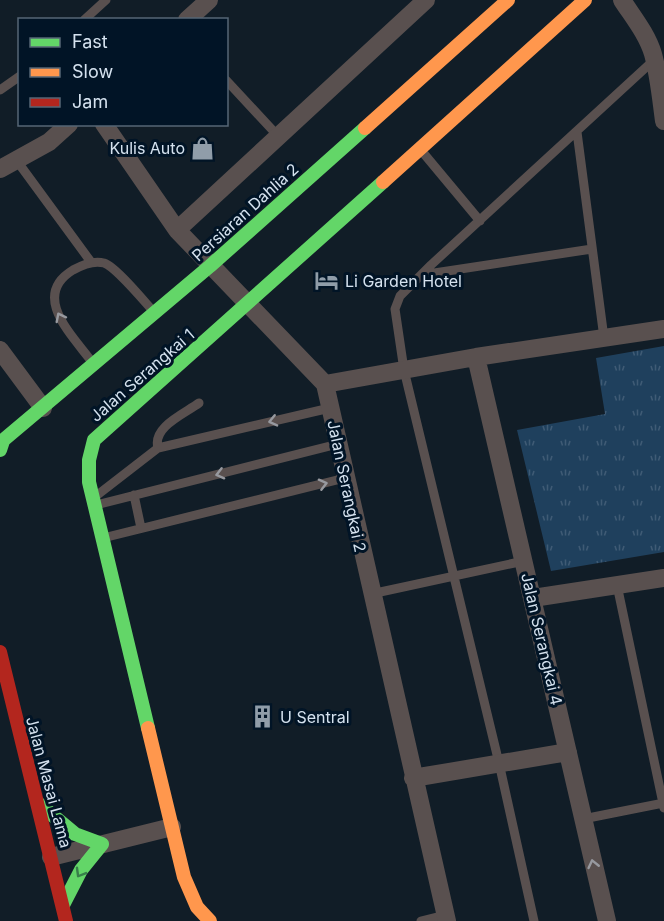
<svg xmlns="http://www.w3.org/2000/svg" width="664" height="921" font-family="Inter,sans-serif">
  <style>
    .grass { fill: url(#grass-tufts) }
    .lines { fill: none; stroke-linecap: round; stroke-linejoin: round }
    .lane { stroke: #59504f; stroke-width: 9 }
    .street { stroke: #59504f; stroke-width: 18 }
    .fast { stroke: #63d668; stroke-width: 14 }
    .slow { stroke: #ff974d; stroke-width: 14 }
    .jam { stroke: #b3261e; stroke-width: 14 }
    .oneway { stroke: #97999f }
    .oneway2 { stroke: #377f4a }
    .labels { text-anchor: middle; stroke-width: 6; stroke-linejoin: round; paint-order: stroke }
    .poi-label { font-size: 16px; fill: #d5e2ef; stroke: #011426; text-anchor: start }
    .street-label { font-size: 16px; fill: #d5e2ef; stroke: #011426 }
  </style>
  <defs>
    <pattern id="grass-tufts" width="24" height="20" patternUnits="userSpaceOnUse" patternTransform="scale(1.5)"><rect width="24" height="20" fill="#1f405d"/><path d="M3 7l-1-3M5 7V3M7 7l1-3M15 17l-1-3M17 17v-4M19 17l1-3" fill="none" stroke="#3f5b75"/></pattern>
  </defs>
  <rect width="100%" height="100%" fill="#111d27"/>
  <path class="grass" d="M664,346v206l-113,19 -34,-141 88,-16 -9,-56z"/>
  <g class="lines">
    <path class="lane" d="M84,20l22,-20
      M226,80l52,56
      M0,90l20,-14
      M577,132l27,206
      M420,149l60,72
      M17,161l74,101
      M421,275l171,-26
      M92,362c-19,-26 -62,-66 -19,-92 9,-5 20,-10 31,-7 12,4 39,37 49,48
      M158,448c-6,-21 26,-34 41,-45
      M134,495l7,33
      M96,496l62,-48 172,-40
      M96,505l242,-61
      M103,538l242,-60
      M617,585l47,223
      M371,594l153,-33
      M583,819l81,-16
      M421,921l24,-6
      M534,921l-35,-158 -95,-393 -9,-61 5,-13 31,-31 223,-205"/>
    <path class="street" d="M622,0c11,17 25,34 31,54 6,22 8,45 11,67
      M187,20l22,-20
      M104,124l73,106 148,154 122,537
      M0,169l49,-27 20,-18
      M177,230l249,-230
      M0,350l43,58
      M476,357l131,564
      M325,384l151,-27 188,-28
      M533,598l131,-20
      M413,778l155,-26
      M51,857l121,-30"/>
    <path class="fast" d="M0,443l210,-177 155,-138
      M0,450l3,-9
      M148,728l-59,-246v-22l5,-20 289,-258
      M39,804l36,30 27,10 -21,26 -18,35"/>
    <path class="slow" d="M365,128l143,-128
      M383,182l202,-182
      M148,728l36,149 13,30 13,14"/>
    <path class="jam" d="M0,652l66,269"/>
  </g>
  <defs><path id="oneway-chevron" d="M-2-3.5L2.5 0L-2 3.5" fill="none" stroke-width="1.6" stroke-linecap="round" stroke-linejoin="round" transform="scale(1.5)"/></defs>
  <g class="oneway">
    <use href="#oneway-chevron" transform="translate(60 317) rotate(-117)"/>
    <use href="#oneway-chevron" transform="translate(273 421) rotate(167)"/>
    <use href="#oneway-chevron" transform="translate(220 474) rotate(166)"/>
    <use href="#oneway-chevron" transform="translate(323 484) rotate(-14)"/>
    <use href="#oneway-chevron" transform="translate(593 864) rotate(-103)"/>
  </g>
  <use class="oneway2" href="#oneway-chevron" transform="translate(80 873) rotate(120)"/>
  <defs>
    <symbol id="shop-bare" viewBox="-9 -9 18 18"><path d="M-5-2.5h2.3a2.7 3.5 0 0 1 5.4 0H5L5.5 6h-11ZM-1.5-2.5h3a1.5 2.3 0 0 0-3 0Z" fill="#909da9" stroke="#011426" stroke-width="2.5" paint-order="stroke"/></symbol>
    <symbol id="hotel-bare" viewBox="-9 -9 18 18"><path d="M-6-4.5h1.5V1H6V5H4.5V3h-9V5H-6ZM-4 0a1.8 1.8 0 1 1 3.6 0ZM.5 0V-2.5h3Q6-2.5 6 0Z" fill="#909da9" stroke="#011426" stroke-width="2.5" paint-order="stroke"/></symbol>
    <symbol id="building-bare" viewBox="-9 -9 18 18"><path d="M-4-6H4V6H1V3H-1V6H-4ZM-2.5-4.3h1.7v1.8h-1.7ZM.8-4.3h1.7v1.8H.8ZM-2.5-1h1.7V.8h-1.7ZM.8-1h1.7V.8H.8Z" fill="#909da9" stroke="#011426" stroke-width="2.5" paint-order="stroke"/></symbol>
  </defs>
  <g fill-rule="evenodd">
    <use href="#shop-bare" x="186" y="132" width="33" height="33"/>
    <use href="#hotel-bare" x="310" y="264" width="33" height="33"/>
    <use href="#building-bare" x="246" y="700" width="33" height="33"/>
  </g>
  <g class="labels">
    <g class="poi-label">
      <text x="185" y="154" text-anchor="end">Kulis Auto</text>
      <text x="345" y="287">Li Garden Hotel</text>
      <text x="280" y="723">U Sentral</text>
    </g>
    <g class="street-label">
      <text transform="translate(245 212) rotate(-42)" y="6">Persiaran Dahlia 2</text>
      <text transform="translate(142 375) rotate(-41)" y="6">Jalan Serangkai 1</text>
      <text transform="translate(347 486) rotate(78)" y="6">Jalan Serangkai 2</text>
      <text transform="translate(542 639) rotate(77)" y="6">Jalan Serangkai 4</text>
      <text transform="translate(49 782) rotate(75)" y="6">Jalan Masai Lama</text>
    </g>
  </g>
  <rect x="18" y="18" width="210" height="108" fill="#011426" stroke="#566676" stroke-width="1.5"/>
  <rect x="30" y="38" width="30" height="9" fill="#63d668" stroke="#566676" stroke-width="1.5"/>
  <text x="72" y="48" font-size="18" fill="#d5e2ef">Fast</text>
  <rect x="30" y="68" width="30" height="9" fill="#ff974d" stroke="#566676" stroke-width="1.5"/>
  <text x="72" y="78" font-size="18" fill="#d5e2ef">Slow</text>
  <rect x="30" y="98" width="30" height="9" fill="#b3261e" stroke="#566676" stroke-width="1.5"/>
  <text x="72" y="108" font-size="18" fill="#d5e2ef">Jam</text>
</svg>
